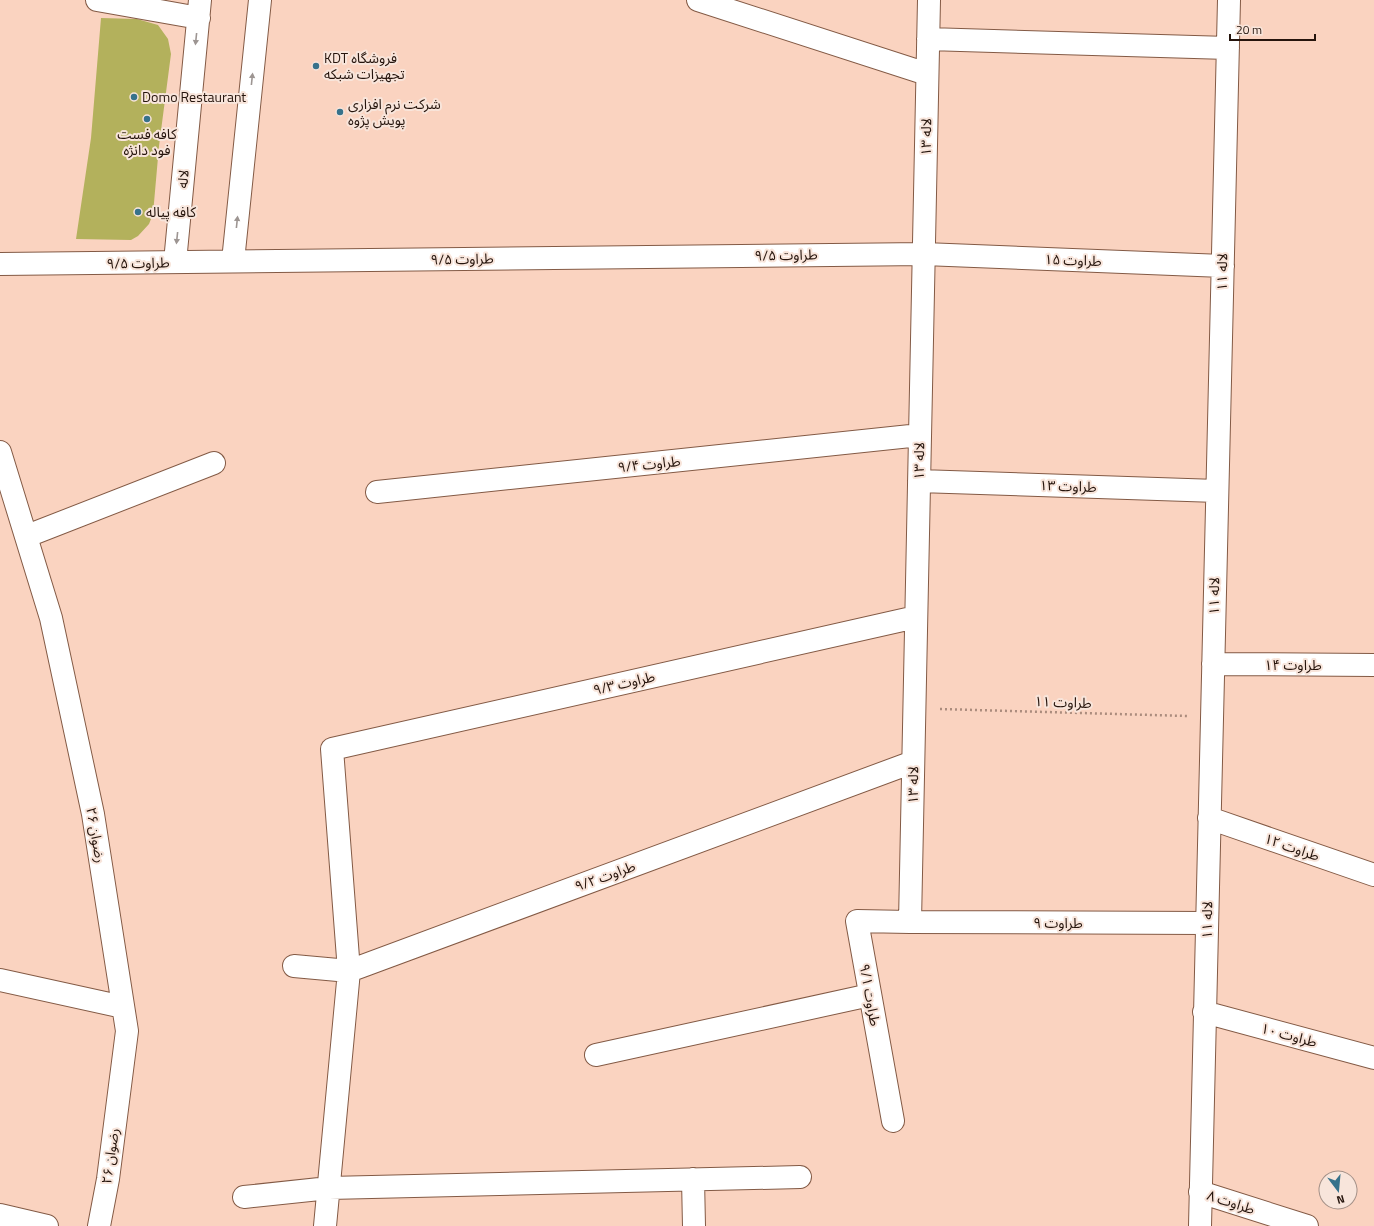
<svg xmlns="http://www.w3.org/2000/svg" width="1374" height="1226" font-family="'Titillium Web','Noto Sans Arabic',sans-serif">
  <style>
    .building { fill: #b3b15c }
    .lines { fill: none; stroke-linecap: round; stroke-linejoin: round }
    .minor-casing { stroke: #835a45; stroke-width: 24 }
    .path { stroke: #ab8c7d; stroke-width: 2.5; stroke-dasharray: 2 3; stroke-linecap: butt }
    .minor { stroke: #fff; stroke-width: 22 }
    .oneway { fill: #9d9592 }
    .poi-dot { fill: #37728b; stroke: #f8e5db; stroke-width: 1.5 }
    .labels { text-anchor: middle; stroke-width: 4; stroke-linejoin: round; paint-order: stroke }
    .poi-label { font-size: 14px; fill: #25140c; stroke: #f8e5db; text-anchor: start }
    .street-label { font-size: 14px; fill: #25140c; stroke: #f8e5db }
  </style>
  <rect width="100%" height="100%" fill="#fad3c0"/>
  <path class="building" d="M101,18l36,1 21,6 10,14 3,15 -12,92 -6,68 -4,10 -11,12 -7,4 -55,-1 15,-101z"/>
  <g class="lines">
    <defs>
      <path id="minor" d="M97,0l102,18
        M698,0l229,74
        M928,39l300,9
        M233,261l27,-261
        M175,262l25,-262
        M0,264l924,-10 299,12
        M0,452l51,166 42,196 34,217 -19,148 -9,47
        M919,481l298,10
        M377,492l543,-57
        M27,536l187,-73
        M1213,664l161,1
        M1209,818l165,57
        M910,922l19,-922
        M294,966l55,5 564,-209
        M0,980l123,27
        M1204,1012l170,46
        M596,1055l274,-60
        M893,1121l-36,-200 53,1 297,1
        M693,1179l1,47
        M1200,1192l107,34
        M244,1197l85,-9 471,-11
        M0,1215l47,11
        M325,1226l24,-255 -17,-222 584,-132
        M1200,1226l29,-1226"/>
    </defs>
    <use href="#minor" class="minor-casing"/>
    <path class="path" d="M940,709l247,7"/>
    <use href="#minor" class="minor"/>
  </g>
  <defs><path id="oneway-solid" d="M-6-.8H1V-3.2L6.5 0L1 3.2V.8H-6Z"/></defs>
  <g class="oneway">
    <use href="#oneway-solid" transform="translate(196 39) rotate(96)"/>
    <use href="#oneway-solid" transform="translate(252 79) rotate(-84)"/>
    <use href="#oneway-solid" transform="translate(237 222) rotate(-84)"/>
    <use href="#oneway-solid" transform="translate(177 238) rotate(96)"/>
  </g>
  <g class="poi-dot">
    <circle cx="316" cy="66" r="4"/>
    <circle cx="134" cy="97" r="4"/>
    <circle cx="340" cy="112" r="4"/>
    <circle cx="147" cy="119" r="4"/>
    <circle cx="138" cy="212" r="4"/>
  </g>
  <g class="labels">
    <g class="poi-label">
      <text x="324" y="63">KDT فروشگاه<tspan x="324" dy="16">تجهیزات شبکه</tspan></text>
      <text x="142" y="102">Domo Restaurant</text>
      <text x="348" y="109">شرکت نرم افزاری<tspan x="348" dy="16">پویش پژوه</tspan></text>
      <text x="147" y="139" text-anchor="middle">کافه فست<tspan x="147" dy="16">فود دانژه</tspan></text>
      <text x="146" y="217">کافه پیاله</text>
    </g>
    <g class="street-label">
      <text transform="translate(926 137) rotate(-89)" y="5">لاله ۱۳</text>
      <text transform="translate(183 179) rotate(-84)" y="5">لاله</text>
      <text transform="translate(786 255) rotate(-1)" y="5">طراوت ۹/۵</text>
      <text transform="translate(462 259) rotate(-1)" y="5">طراوت ۹/۵</text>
      <text transform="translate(1073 260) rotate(2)" y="5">طراوت ۱۵</text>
      <text transform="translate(138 263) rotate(-1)" y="5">طراوت ۹/۵</text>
      <text transform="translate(1222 272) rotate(-89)" y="5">لاله ۱۱</text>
      <text transform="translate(919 461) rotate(-89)" y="5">لاله ۱۳</text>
      <text transform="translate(649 464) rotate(-6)" y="5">طراوت ۹/۴</text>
      <text transform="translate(1068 486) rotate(2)" y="5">طراوت ۱۳</text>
      <text transform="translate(1214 596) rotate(-89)" y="5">لاله ۱۱</text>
      <text x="1293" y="670">طراوت ۱۴</text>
      <text transform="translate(624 683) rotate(-13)" y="5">طراوت ۹/۳</text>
      <text transform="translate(1063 702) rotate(2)" y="5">طراوت ۱۱</text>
      <text transform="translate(913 785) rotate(-89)" y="5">لاله ۱۳</text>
      <text transform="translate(96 835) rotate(80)" y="5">رضوان ۲۶</text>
      <text transform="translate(1292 847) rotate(19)" y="5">طراوت ۱۲</text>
      <text transform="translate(605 876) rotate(-20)" y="5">طراوت ۹/۲</text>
      <text transform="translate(1207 920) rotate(-89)" y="5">لاله ۱۱</text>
      <text x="1058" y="928">طراوت ۹</text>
      <text transform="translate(870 995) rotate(80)" y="5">طراوت ۹/۱</text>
      <text transform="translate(1289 1035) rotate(15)" y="5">طراوت ۱۰</text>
      <text transform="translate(110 1156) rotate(-82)" y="5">رضوان ۲۶</text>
      <text transform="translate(1231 1202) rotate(18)" y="5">طراوت ۸</text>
    </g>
  </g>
  <g transform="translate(1338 1190) rotate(164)"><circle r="19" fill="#f8e5db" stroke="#a49188"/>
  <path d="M0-3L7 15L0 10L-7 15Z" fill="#37728b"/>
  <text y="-6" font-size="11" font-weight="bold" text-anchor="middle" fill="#25140c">N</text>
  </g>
  <path d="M1230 34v6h85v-6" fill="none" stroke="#25140c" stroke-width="2"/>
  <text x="1236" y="34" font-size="12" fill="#25140c" stroke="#f8e5db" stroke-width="3" paint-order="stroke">20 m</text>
</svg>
